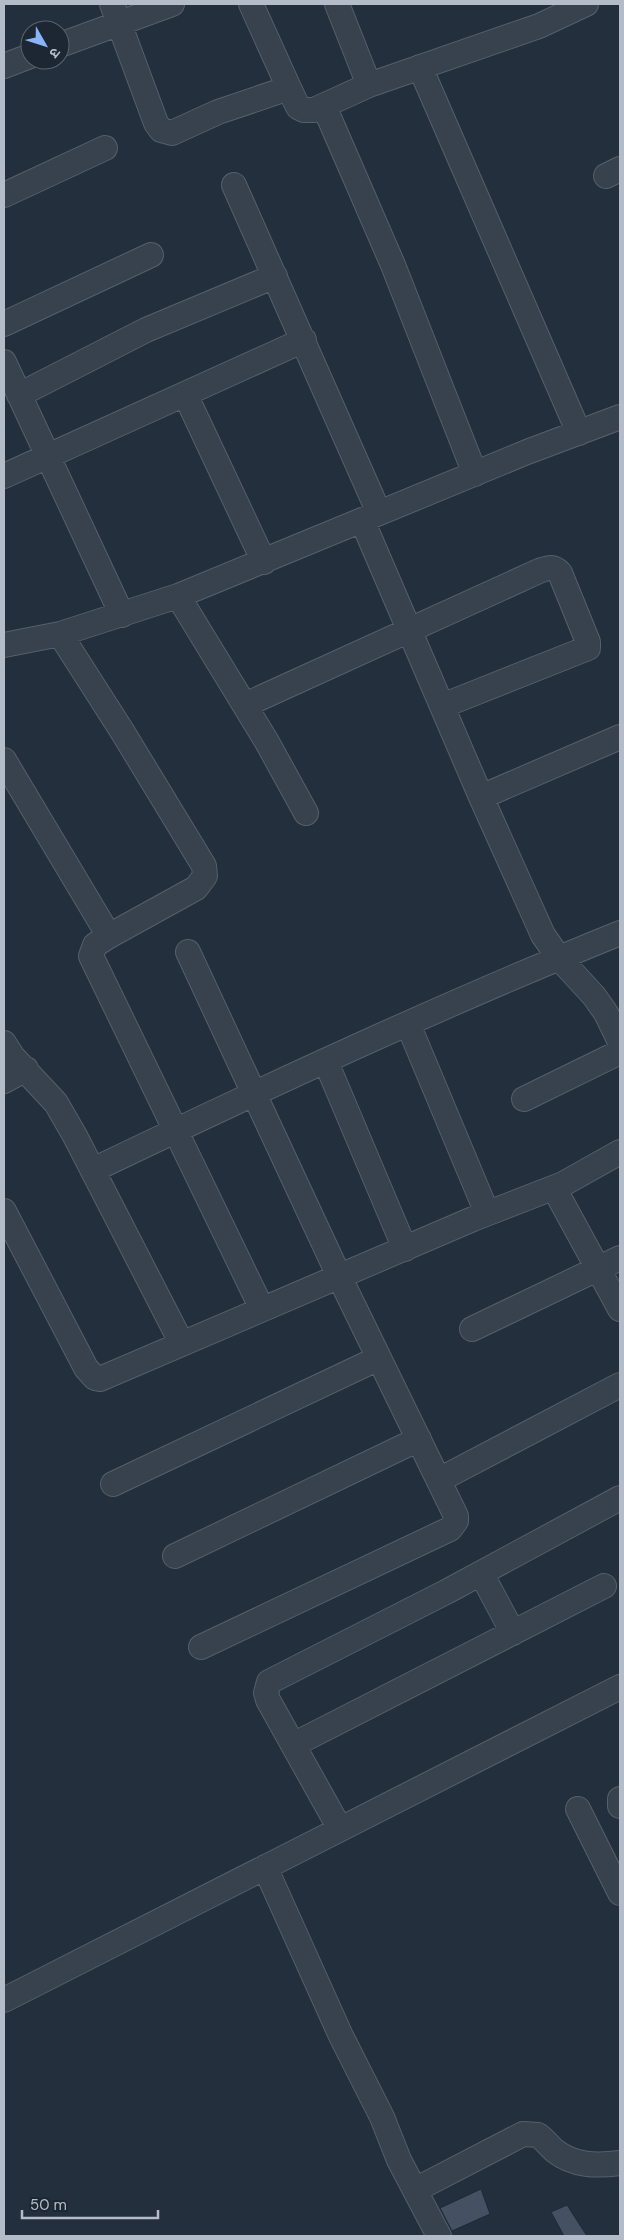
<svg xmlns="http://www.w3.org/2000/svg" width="624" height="2240" font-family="'DM Sans','Noto Sans Devanagari',sans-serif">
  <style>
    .building { fill: #455162; stroke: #1f2835 }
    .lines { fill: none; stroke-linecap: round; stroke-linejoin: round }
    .minor-casing { stroke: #565f6c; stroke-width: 26 }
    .minor { stroke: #38414e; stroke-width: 24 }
  </style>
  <rect width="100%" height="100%" fill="#242f3e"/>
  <path class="building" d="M481,2189l9,25 -38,17 -12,-23z
    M567,2205l20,31h-23l-13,-24z"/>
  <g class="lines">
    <defs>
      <path id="minor" d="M112,4l44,119 5,7 11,3 46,-21 71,-24 -38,-84
        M337,4l32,81
        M60,45l112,-41
        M4,66l26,-10
        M420,67l159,366
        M289,88l9,19 6,3h10l55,-25 170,-59 47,-22
        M324,106l69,159 82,209
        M606,176l14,-7
        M234,185l145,328
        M4,195l101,-47
        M4,324l147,-69
        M4,362l118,253
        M185,394l79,168
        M19,395l127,-65 129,-54
        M4,476l300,-136
        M362,520l119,277 62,138 16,23 35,38 12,17 14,29
        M178,596l89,146 39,71
        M60,634l62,97 82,135 1,10 -9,12 -87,48
        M4,645l56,-11 118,-38 349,-144 93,-35
        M245,705l294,-134c9,-3 14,-6 21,2l28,69v6l-146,58
        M4,760l105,176 -14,9 -4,11 171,353
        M481,797l139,-60
        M188,952l151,324 117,240v5l-6,8 -249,118
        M408,1024l79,189
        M4,1043l9,14 43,46 19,33 107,208
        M326,1062l79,187
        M4,1081l22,-12
        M524,1099l96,-47
        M93,1170c173,-83 349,-165 527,-237
        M554,1188l66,121
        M4,1211l82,157 9,10 5,1 373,-160 90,-35 57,-32
        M472,1329l148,-71
        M439,1480l181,-95
        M113,1484l266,-126
        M175,1556l244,-117
        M481,1573l32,60
        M293,1745l311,-159
        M620,1799v7
        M578,1809l42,84
        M340,1829l-72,-129 -2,-7 3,-11 177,-90 174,-94
        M265,1867l76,169 41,81 17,43 40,76
        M4,2000l616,-313
        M415,2190l108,-56 15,1c6,4 11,11 17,16 19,15 42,15 65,12"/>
    </defs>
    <use href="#minor" class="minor-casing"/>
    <use href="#minor" class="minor"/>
  </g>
  <rect width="624" height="2240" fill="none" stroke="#b4bcc9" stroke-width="10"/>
  <g transform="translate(45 45) rotate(129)"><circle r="24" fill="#1d2633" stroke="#59626f"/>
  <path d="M0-4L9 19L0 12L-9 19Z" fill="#8ab4f8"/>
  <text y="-8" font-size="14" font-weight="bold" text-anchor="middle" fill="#b4bcc9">उ</text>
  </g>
  <path d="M22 2210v8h136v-8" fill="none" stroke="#b4bcc9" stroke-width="2.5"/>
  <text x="30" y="2210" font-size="15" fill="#b4bcc9" stroke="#1d2633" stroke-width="4" paint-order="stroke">50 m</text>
</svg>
